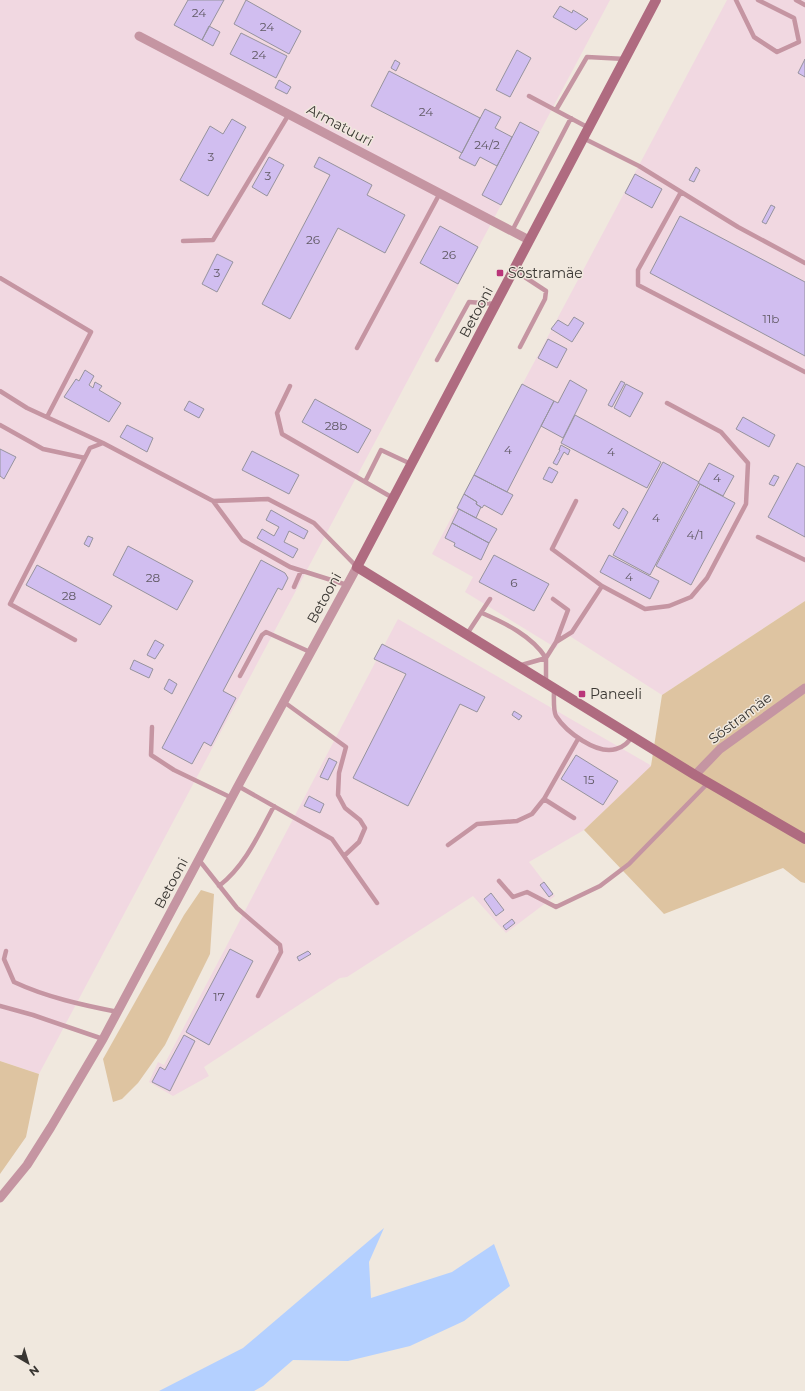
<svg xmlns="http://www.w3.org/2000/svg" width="805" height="1391" font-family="Montserrat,sans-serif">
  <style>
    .industrial { fill: #f1d8e1 }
    .green { fill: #dec4a1 }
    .water { fill: #b4d0ff }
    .building { fill: #d1bef0; stroke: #96939d }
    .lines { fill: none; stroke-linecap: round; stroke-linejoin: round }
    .lane { stroke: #c595a2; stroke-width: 4.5 }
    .street { stroke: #c595a2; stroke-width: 9 }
    .secondary { stroke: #af6b80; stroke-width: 10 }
    .poi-dot { fill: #ba3579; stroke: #f0e8de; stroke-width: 1.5 }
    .labels { text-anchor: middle; stroke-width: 3; stroke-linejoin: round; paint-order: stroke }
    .number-label { font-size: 12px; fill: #5f5862 }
    .street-label { font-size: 14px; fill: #393632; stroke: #f0e8de }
    .poi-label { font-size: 14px; fill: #393632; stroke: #f0e8de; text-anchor: start }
  </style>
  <rect width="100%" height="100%" fill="#f0e8de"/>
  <path class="industrial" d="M0,0h610l-571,1074 -39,-13z
    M727,0h78v601l-143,94 -97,-62 -9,15 -91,-56 8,-15 -41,-23z
    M398,619l254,147 -68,64 -55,32 26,34 -49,37 -33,-37 -126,81 -7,1 -136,89 5,9 -36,20 -24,-14 9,-20 6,3z"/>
  <path class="green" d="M805,601v282l-4,-1 -18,-14 -119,46 -80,-84 67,-64 11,-71z
    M201,890l13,4 -4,60 -45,91 -27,38 -16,16 -9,3 -10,-43 81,-144z
    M0,1061l39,13 -13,63 -26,37z"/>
  <path class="water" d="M384,1228l-15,34 2,36 81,-26 42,-28 16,42 -46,35 -54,25 -62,15 -55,-1 -30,26 -9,5h-95l84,-43z"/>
  <path class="building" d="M188,0h36l-22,40 -28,-15z
    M246,0l55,31 -12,23 -55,-30z
    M560,6l12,7 1,-3 15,9 -12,11 -23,-13z
    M209,26l11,6 -7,14 -11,-6z
    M241,33l46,23 -11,22 -46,-24z
    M517,50l14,8 -21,39 -14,-7z
    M805,59v18l-7,-4z
    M395,60l5,3 -4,8 -5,-3z
    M389,71l91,47 -18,35 -91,-47z
    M279,80l12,7 -4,7 -12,-6z
    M485,109l16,8 -6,11 17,9 -15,29 -17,-9 -5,9 -16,-8z
    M232,119l14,8 -38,69 -28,-16 30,-54 13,8z
    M520,122l19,10 -38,73 -19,-10z
    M269,157l15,8 -17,31 -15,-9z
    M319,157l53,28 -5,10 38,20 -20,38 -47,-25 -48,91 -28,-15 68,-129 -16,-8z
    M696,167l4,3 -6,12 -5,-2z
    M635,174l27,15 -10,19 -27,-15z
    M771,205l4,2 -9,17 -4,-2z
    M680,216l125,66v74l-155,-83z
    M440,226l38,21 -20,37 -38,-21z
    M217,254l16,8 -16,30 -15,-8z
    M574,317l10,6 -12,19 -21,-13 7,-9 10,6z
    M548,339l19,10 -10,19 -19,-10z
    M85,370l9,6 -5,9 4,3 2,-6 7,4 -3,4 22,13 -12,19 -45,-25 12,-18 3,2z
    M570,380l17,10 -24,48 -22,-12 13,-25 4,2z
    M621,381l4,2 -13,24 -4,-2z
    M522,384l32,17 -47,91 -33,-17z
    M626,384l17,9 -13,24 -16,-9z
    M315,399l56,31 -13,23 -56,-31z
    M189,401l15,8 -5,9 -15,-8z
    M575,415l86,47 -14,26 -86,-45z
    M743,417l32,18 -6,12 -33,-18z
    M127,425l26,13 -6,14 -27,-15z
    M561,445l9,5 -2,5 -4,-3 -7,13 -4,-2 7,-13h-1z
    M0,449l16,8 -12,22 -4,-3z
    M252,451l47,24 -10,19 -47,-24z
    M663,462l36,20 -49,93 -37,-20z
    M709,463l25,13 -11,20 -25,-13z
    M797,463l8,4v70l-37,-20z
    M549,467l9,5 -6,11 -9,-4z
    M474,475l39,20 -11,20 -18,-10 -2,3 -6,-4 1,-2 -13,-8z
    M774,475l5,2 -5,9 -5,-2z
    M700,484l35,19 -44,82 -35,-19z
    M464,494l13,8 -1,2 5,3 -5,11 -19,-10z
    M623,508l5,4 -9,17 -6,-4z
    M459,509l38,20 -8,14 -37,-20z
    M271,510l37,21 -4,8 -15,-8 -5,11 14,7 -5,9 -36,-20 5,-9 12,7 5,-9 -13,-7z
    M452,523l37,20 -8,17 -27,-14 1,-3 -10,-5z
    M88,536l5,2 -4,9 -5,-3z
    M128,546l65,35 -16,29 -64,-35z
    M494,555l55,29 -15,27 -55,-29z
    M609,555l50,26 -9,18 -50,-27z
    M261,560l24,13 3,5 -6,12 -4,-2 -55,103 13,7 -25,48 -7,-4 -12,22 -30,-16z
    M37,565l75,41 -12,19 -74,-40z
    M155,640l9,5 -9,14 -8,-4z
    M382,644l103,53 -8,15 -17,-8 -52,102 -55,-28 53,-104 -32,-15z
    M134,660l19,9 -4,9 -19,-9z
    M169,679l8,5 -5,10 -8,-5z
    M514,711l8,5 -3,4 -7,-5z
    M576,755l42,26 -15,24 -42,-26z
    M329,758l8,4 -9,18 -8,-3z
    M309,796l15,8 -4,9 -16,-7z
    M544,882l9,12 -4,3 -9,-12z
    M491,893l13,17 -8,6 -12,-17z
    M512,919l3,4 -9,7 -3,-4z
    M230,949l23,12 -44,84 -23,-13z
    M308,951l3,3 -12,7 -2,-4z
    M184,1035l11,6 -25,50 -18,-9 8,-15 5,3z"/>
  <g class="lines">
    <path class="lane" d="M736,0l18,37 23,15 22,-10 -5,-24 -36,-18
      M796,0l9,5
      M529,96l60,32
      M556,110l31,-53 38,2
      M583,138l56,28 99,61 67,36
      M681,192l-43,78v15l167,87
      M512,231l59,-113
      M183,241l30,-1 76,-126
      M514,270l32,21 -1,8 -25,48
      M0,278l91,54 -44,85
      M357,348l83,-155
      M437,360l32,-58 27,2
      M290,386l-13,27 5,21 111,64
      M0,391l27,17 76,35
      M0,425l43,24 42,9
      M365,482l16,-32 30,14
      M213,501l29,39 48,27 57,18
      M758,537l47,23
      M602,586l43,23 24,-3 22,-9 16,-19 39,-74 2,-41 -27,-31 -54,-29
      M294,587l7,-16
      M482,613c23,10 50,23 64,45l-28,8
      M467,634l23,-35
      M75,640l-65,-36 80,-156 13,-5 110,58 55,-2 46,24 43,44
      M556,642l16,-10 30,-46 -50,-37 24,-48
      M240,676l22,-41 4,-3 44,20
      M546,682v-24l10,-16 12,-32 -15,-11
      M554,689c0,7 -1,22 2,27 10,16 41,39 60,33 8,-2 12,-7 17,-13
      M284,702l62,45 -7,26 -1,22 7,13 15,12 5,8 -6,14 -15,14
      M152,727l-1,28 23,15 58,28
      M238,786l94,53 45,64
      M574,818l-30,-19 34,-60
      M448,845l29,-21 40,-3 15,-7 12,-15
      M199,860l38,48 43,37 1,7 -23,44
      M499,881l14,16 14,-5 29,15 44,-21 29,-22 80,-82
      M219,886c26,-20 40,-52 55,-80
      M6,951l-2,8 10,23c32,15 68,23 104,30
      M0,1006l33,9 70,24"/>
    <path class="street" d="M139,36l390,204
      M695,775l25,-26 85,-61
      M0,1198l27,-33 24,-38 52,-88 135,-253 119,-219"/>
    <path class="secondary" d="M656,0l-299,567 338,208 110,64"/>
  </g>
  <g class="poi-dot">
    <rect x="496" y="269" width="8" height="8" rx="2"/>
    <rect x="578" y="690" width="8" height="8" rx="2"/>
  </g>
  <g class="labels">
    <g class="number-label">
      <text x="199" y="17">24</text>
      <text x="267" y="31">24</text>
      <text x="259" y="59">24</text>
      <text x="426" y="116">24</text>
      <text x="487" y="149">24/2</text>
      <text x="211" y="161">3</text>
      <text x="268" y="180">3</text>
      <text x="313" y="244">26</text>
      <text x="449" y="259">26</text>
      <text x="217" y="277">3</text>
      <text x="771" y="323">11b</text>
      <text x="336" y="430">28b</text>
      <text x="508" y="454">4</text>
      <text x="611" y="456">4</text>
      <text x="717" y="482">4</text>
      <text x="656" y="522">4</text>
      <text x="695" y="539">4/1</text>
      <text x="629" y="581">4</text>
      <text x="153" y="582">28</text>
      <text x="514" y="587">6</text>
      <text x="69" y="600">28</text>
      <text x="589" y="784">15</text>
      <text x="219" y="1001">17</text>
    </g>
    <g class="street-label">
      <text transform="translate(340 125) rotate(28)" y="5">Armatuuri</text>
      <text transform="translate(476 312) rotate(-62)" y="5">Betooni</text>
      <text transform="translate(324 598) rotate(-61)" y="5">Betooni</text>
      <text transform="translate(740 718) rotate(-37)" y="5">Sõstramäe</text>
      <text transform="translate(171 883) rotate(-62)" y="5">Betooni</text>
    </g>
    <g class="poi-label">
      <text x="508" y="278">Sõstramäe</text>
      <text x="590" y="699">Paneeli</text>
    </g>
  </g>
  <g transform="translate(28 1363) rotate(142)" stroke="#f0e8de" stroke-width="3" paint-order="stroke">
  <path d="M0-3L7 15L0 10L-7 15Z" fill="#393632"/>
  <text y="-6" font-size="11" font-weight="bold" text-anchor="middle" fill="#393632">N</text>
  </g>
</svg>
